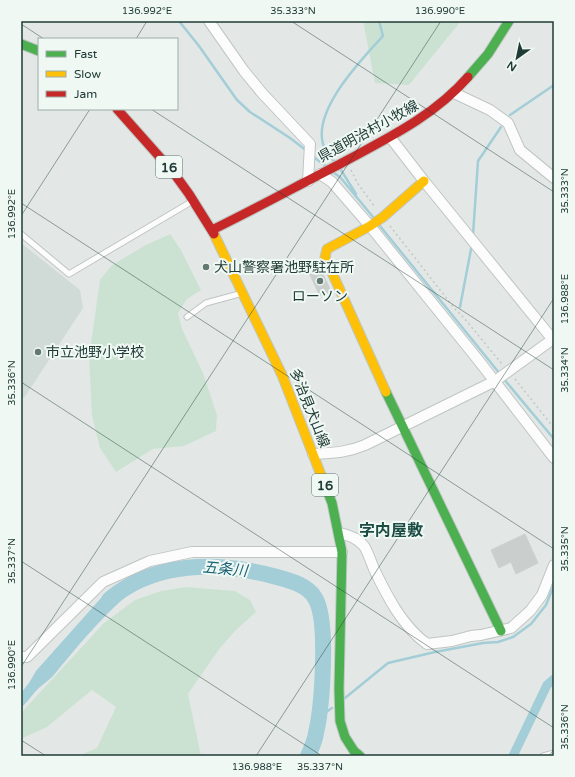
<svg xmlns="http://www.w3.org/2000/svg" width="575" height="777" font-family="'Varela Round','Noto Sans JP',sans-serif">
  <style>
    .built { fill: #d0dad6 }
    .green { fill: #cbe2d3 }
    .water { fill: #a3cdd7 }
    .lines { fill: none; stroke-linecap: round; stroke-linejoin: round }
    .stream { stroke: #a3cdd7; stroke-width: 2.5 }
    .canal { stroke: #a3cdd7; stroke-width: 9 }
    .river { stroke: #a3cdd7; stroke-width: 16 }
    .building { fill: #cacfcd; stroke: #cbd1cf }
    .lane-casing { stroke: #c0c5c3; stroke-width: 7 }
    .street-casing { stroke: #c0c5c3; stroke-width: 12 }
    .fast-casing { stroke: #bec6c3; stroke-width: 11 }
    .slow-casing { stroke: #bec6c3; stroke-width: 11 }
    .jam-casing { stroke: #bec6c3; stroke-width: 11 }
    .path { stroke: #c0c8c6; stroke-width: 1.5; stroke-dasharray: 2 3; stroke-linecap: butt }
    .lane { stroke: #fbfcfb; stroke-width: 5 }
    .street { stroke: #fbfcfb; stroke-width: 10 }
    .fast { stroke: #4caf50; stroke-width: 9 }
    .slow { stroke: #ffc107; stroke-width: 9 }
    .jam { stroke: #c62828; stroke-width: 9 }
    .ticks { fill: none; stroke: #203b36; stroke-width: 1; stroke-opacity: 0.45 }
    .poi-dot { fill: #647874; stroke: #f0f8f4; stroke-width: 1.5 }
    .labels { text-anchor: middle; stroke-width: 4; stroke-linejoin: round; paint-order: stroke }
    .shield { fill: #f0f8f4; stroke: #5e746f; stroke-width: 1 }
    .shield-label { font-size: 13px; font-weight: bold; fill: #203b36 }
    .street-label { font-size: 14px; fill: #203b36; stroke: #f0f8f4 }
    .poi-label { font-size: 14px; fill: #203b36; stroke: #f0f8f4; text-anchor: start }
    .water-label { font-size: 15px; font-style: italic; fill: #1a6277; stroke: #f0f8f4 }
    .quarter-label { font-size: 16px; font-weight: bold; fill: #1c4d45; stroke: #f0f8f4 }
    .neatline { fill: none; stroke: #203b36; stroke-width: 1.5 }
    .ticks-label { font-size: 10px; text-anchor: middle; fill: #203b36 }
  </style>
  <rect width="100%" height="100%" fill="#e3e8e6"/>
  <path class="built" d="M21,243l59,47 3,18 -59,90 -3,-2z"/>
  <path class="green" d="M363,21h98l-52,64 -34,-2z
    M170,234l11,16 20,40 -14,9 -9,14 4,16 21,44 14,42 -1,16 -32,15 -31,3 -37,23 -16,-24 -8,-32 -3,-58 11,-78 11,-14 33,-20z
    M186,587l49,4 15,9 6,12 -21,19 -15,17 -32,46 13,62h-123l19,-8 19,-41 -24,-17 -45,37 -26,12v-26l83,-90 31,-23 26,-9z"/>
  <path class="water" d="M123,582l7,11c-29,24 -53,54 -77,83 -6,6 -13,10 -18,16 -5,6 -9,11 -14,16v-15l8,-10 7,-12 65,-73z"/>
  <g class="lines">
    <path class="stream" d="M179,21l20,25 38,54 13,12 40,26 17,13
      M510,115l44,-30
      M312,156l14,10
      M334,161c-3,-4 -7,-8 -9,-12 -17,-35 37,-90 58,-113l-4,-15
      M341,170l15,24
      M334,173l6,4 33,40
      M380,226l120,148
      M473,235l5,-74 23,-34
      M460,307l12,-63
      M503,378l51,61
      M345,698l43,-35 47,-11 48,-9 15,-1 15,-5 18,-13 15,-19 8,-20
      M319,717l13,-9"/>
    <path class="canal" d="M513,756l34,-71 7,-6"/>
    <path class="river" d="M109,600c7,-7 16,-12 25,-17 44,-22 93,-19 139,-7 14,4 34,8 42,22 14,22 7,109 1,135 -1,8 -5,16 -8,23"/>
  </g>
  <path class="building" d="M319,266l12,25 -11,5 -12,-25z
    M525,534l13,29 -22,11 -5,-12 -12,6 -8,-18z"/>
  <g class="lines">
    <defs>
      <path id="lane" d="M21,234l48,40 122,-72
        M187,317l19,-14 33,-9
        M543,756l11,-3"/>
      <path id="street" d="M209,21l35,50 18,22 48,51 -2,37
        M454,93l36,17 18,13 12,27 34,28
        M390,137l34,44 130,160
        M320,174l12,8 38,44 109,135 75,97
        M313,454c19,-1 33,-1 52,-9l130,-64 58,-42
        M339,533c10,2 19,5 25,13 4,6 7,16 10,23 13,27 28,57 53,75l25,-3 19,-5 10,-1 30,-7 19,-17 12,-16 12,-30
        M21,657h6l76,-75 47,-21 42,-9h150"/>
      <path id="fast" d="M21,44l18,7
        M468,77l20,-23 21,-33
        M386,392l115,239
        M321,475l11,28 10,49 -3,137 1,32 5,16 9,14 6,5"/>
      <path id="slow" d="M214,234l68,141 39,100
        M386,392l-61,-135 2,-8 43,-23 13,-9 41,-36"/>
      <path id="jam" d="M117,109l56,63 16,22 25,40
        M212,230c43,-21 85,-44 128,-66 46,-25 93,-47 128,-87"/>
    </defs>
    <use href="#lane" class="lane-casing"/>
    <use href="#street" class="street-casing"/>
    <use href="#fast" class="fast-casing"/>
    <use href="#slow" class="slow-casing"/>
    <use href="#jam" class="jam-casing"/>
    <path class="path" d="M351,170l7,14 17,23
      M390,226l65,83 9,9 38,46
      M515,379l39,49"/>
    <use href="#lane" class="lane"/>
    <use href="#street" class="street"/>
    <use href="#fast" class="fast"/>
    <use href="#slow" class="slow"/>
    <use href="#jam" class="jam"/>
  </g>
  <path class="ticks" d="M291,21l263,171M21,24l23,15M136,39l11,-18M151,109l403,261M21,203l533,346M21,216l69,-107M21,382l533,346M21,561l301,195M21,667l420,-646M21,740l25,16M256,756l298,-458M549,756l5,-7"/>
  <g class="poi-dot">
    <circle cx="206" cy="267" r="4"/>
    <circle cx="320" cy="281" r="4"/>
    <circle cx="38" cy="352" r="4"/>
  </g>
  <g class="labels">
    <g class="shield">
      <rect x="156" y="156" width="26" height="22" rx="3"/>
      <rect x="312" y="474" width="26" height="22" rx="3"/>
    </g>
    <g class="shield-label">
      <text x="169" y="172">16</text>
      <text x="325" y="490">16</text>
    </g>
    <g class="street-label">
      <text transform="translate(368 131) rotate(-29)" y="5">県道明治村小牧線</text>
      <text transform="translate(310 408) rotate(68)" y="5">多治見犬山線</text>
    </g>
    <g class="poi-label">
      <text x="214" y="272">犬山警察署池野駐在所</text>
      <text x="320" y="301" text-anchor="middle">ローソン</text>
      <text x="46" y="357">市立池野小学校</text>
    </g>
    <g class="water-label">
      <text transform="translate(225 569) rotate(5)" y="5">五条川</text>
    </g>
    <g class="quarter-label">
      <text x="391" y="536">字内屋敷</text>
    </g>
  </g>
  <rect width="575" height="777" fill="none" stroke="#f0f8f4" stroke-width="44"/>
  <rect x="38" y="38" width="140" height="72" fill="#f0f8f4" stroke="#9daca8"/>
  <rect x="46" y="51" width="20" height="6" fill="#4caf50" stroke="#9daca8"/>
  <text x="74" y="58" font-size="12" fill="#203b36">Fast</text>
  <rect x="46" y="71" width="20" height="6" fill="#ffc107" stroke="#9daca8"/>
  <text x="74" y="78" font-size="12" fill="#203b36">Slow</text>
  <rect x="46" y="91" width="20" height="6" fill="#c62828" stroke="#9daca8"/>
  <text x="74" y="98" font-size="12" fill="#203b36">Jam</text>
  <g transform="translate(517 58) rotate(213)" stroke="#f0f8f4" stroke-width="3" paint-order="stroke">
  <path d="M0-3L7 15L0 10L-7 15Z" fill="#203b36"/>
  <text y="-6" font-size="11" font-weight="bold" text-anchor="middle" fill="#203b36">N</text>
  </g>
  <rect x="22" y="22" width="531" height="733" class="neatline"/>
  <g class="ticks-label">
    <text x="147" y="14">136.992°E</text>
    <text x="293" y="14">35.333°N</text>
    <text x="440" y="14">136.990°E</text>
    <text transform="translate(564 191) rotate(-90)" y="4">35.333°N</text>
    <text transform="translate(11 214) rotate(-90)" y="4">136.992°E</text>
    <text transform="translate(564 299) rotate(-90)" y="4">136.988°E</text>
    <text transform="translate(564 370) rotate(-90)" y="4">35.334°N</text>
    <text transform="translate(11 383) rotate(-90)" y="4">35.336°N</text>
    <text transform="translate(564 549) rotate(-90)" y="4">35.335°N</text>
    <text transform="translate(11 561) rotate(-90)" y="4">35.337°N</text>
    <text transform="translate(11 665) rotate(-90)" y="4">136.990°E</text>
    <text transform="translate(564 727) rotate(-90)" y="4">35.336°N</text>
    <text x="257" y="770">136.988°E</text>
    <text x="320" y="770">35.337°N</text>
  </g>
</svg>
